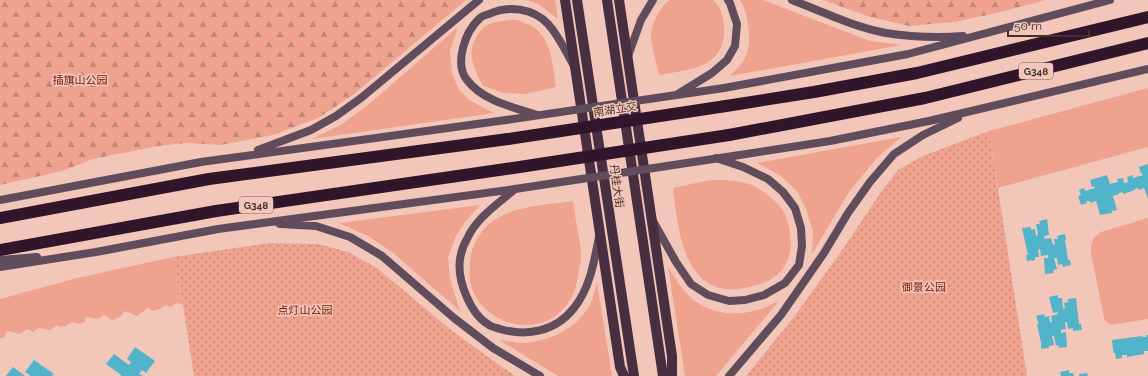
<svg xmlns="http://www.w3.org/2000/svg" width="1148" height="376" font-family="Raleway,'Noto Sans SC',sans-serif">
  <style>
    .grass { fill: #efa38f }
    .forest { fill: url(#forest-firs) }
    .park { fill: url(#park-dots) }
    .building { fill: #52b4cb }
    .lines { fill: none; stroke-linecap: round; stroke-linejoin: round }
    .secondary { stroke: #614c5c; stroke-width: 8 }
    .primary { stroke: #472f41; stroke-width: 10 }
    .highway { stroke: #31162b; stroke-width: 12 }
    .secondary-bridge { stroke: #614c5c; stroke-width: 8 }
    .highway-bridge { stroke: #31162b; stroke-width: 12 }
    .labels { text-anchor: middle; stroke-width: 3; stroke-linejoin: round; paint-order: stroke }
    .shield { fill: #f3c6ba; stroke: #785e57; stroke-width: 1 }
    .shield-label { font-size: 10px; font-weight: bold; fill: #43312c }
    .park-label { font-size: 11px; fill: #711900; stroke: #f3c6ba }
    .street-label { font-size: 11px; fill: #43312c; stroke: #f3c6ba }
  </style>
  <defs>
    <pattern id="forest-firs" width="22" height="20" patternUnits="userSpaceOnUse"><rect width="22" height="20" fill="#efa38f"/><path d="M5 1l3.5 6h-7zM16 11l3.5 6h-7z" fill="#c38575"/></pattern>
    <pattern id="park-dots" width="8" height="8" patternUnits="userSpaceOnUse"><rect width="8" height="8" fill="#efa38f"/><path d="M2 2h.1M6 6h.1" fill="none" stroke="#c38575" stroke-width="1.8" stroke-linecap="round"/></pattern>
  </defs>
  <rect width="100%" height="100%" fill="#f3c6ba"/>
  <path class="grass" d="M527,0h28l3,19 -20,-15z
    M670,0h43c8,6 10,16 11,25 3,43 -33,44 -65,50 -2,-10 -8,-31 -8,-40 1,-12 9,-29 19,-35z
    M740,0h23l107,41 32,4 -172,31c4,-5 11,-10 14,-16 9,-14 5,-47 -4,-60z
    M517,20c5,2 11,4 15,6 20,13 21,40 24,61l-31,7 -21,-1 -21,-7c-9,-17 -18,-34 -5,-52 3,-3 5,-7 9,-9 9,-4 20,-5 30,-5z
    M458,27l-8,24 2,22 7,17 10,10 25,13 -182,26 30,-15 26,-19z
    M1148,88v59l-150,41 -9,-57z
    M901,137l-24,21 -28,34 -37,62 1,-23 -7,-22 -9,-18 -16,-15 -24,-13z
    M710,180c14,0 28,0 42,5 3,1 7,4 10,6 7,5 15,11 20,18 10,17 13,45 0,61 -9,11 -23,15 -37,18 -61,12 -67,-57 -72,-100z
    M573,201c2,18 7,36 8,54 0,5 -1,11 -2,15 -2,17 -7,32 -20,43 -27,24 -73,10 -86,-22 -4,-8 -4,-18 -3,-27 0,-18 11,-36 26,-45 23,-14 51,-14 77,-18z
    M480,205l-15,17 -9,14 -8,21 2,22 10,32 -68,-59 -24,-16 -29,-13z
    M1148,218v101l-37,6 -5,-3 -2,-4 -13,-65c-1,-9 2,-16 10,-21z
    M173,257l10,48 -7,-2 -5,4 -5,-2 -6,4 -7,2 -5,-3 -11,8 -12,-5 -5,6 -8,3 -8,-5 -6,4 -9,-2 -3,1 -1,4 -6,2 -7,-2 -6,4 -7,1 -2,-2 -7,5 -11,-2 -6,4 -6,-3 -7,5 -13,-3 -3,7h-4v-39l77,-21z
    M668,267c8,12 16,27 28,35 16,11 38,14 57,9 9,-1 17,-7 26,-10l-63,75h-31z
    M597,282l15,94h-54l-59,-36c8,1 17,3 25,3 27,-2 57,-16 68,-43 2,-5 3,-12 5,-18z"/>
  <path class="forest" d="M0,0h466l-113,95 -35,23 -45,17 -52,10 -35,-2 -28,3 -65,13 -31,12 -62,14z
    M823,0h222l-44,12 -47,10 -45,4 -39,-9z"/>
  <path class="park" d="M989,131l38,245h-281l48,-59 51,-71 36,-54 17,-22 25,-14z
    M269,243l49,1 30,8 29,16 75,63 63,45h-321l-11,-71 -10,-48z"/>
  <path class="building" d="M1148,164v35l-4,-11 -6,2v-2l-4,1 1,1 -12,4v-2l-4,1v1l-6,2 4,14 -5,1v2l-12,2 -4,-14 -6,2v-2h-4l1,2 -6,2 -3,-9 3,-1 -2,-5 5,-2 1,3 10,-3 -1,-2 -2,1 -2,-7 17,-5 3,9 8,-2 -1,-3 6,-1 1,5 4,-1 -1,-5 6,-2v3l10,-3 -1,-2 -1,1 -2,-7z
    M1047,219l2,16 -5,1 1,3 6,-1 2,7 2,-1 -1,-5h4l-1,-3 8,-2 1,5 -1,1 3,20h2l1,5 -8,2 -1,-3 -4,1 -1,-7h-3l3,11 -4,1 1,3 -9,1 -1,-16h4v-3l-7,1 -1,-7 -2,1 1,7h-4v3l-8,1 -1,-6h2l-6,-27 9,-1v3l4,-1 1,7 2,-1 -2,-11h4l-1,-3z
    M1058,295v3h4l1,11 2,-1 -1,-5 4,-1v-3l8,-1 3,26h2l1,6 -9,1v-3l-5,1 -1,-7h-2l1,7 -5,1v3l5,-1 1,15 -8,1 -1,-3 -2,1 -2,-10h-2l2,9 -5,1v2l-8,1v-6l-4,-19h2l-3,-8 8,-2 1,3 4,-1 1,6h2l-1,-6 7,-2 -1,-2 -4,1 -4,-16z
    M1146,335h2v16h-4v3l-17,3v-2h-5v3l-6,1 -1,-6h-1l-1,-3 -1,-10 30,-4v1h4z
    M135,347l20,14 -9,12 -4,-3 -3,4 4,2h-22v-1l-15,-11 8,-10 15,11 2,-3 -4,-3z
    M34,360l20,14 -2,2h-23l1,-1 -5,-3z
    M13,367l12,9h-19z
    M1069,370v3h4l1,3h-13l-1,-4z
    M1087,373l1,3h-9v-2z"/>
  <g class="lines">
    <path class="secondary" d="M792,0c31,12 62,27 94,33 25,4 51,5 77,3
      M628,56l13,-36 12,-20
      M724,88l184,-34 202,-54
      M678,94l34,-21 15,-13 8,-14 2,-22 -7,-21 -2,-3
      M537,115c-24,-8 -54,-14 -70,-35 -13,-16 -2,-48 12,-61 2,-3 7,-4 10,-5 19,-9 44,-6 59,10 11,12 18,28 26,42
      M258,150l53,-20 25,-14 25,-18 118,-98
      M733,156l97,-15 99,-20 219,-52
      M515,189c-17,15 -39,29 -48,50 -3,5 -6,14 -7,20 -3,21 10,55 29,66 3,2 8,3 11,4 28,8 56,2 74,-21 16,-20 20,-46 25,-71
      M0,200l201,-38 305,-42
      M653,221l23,41 15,22 17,11 21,6 16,-1 19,-5 21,-12 14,-18 3,-19 -1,-18 -6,-20 -12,-16 -15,-13 -25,-12 -27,-9
      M280,224l36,2 34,11 32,19 72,62 39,30 47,28
      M0,260l37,-3
      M0,267l96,-15 122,-23 297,-40
      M729,376l52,-61 43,-62 24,-40 22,-31 24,-28 29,-19 35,-17"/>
    <path class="primary" d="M565,0l55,367 4,9
      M577,0l57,376
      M607,0l56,376
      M619,0l53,356v20"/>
    <path class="highway" d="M726,106l88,-14 103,-19 231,-56
      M729,135l196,-37 223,-55
      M0,218l209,-39 299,-40
      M0,250l216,-39 297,-43"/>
    <path class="secondary-bridge" d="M506,120l218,-32
      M515,189l218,-33"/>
    <path class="highway-bridge" d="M508,139l218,-33
      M513,168l216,-33"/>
  </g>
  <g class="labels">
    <g class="shield">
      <rect x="1019" y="63" width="34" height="16" rx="3"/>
      <rect x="239" y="197" width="34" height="16" rx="3"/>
    </g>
    <g class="shield-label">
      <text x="1036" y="75">G348</text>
      <text x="256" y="209">G348</text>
    </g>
    <g class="park-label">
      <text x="80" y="84">插旗山公园</text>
      <text x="924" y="291">御景公园</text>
      <text x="305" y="314">点灯山公园</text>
    </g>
    <g class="street-label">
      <text transform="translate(615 109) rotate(-9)" y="4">南湖立交</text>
      <text transform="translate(617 186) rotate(82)" y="4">丹桂大街</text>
    </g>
  </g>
  <path d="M1008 30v6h81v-6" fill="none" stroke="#43312c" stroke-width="2"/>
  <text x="1014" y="30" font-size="12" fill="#43312c" stroke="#f3c6ba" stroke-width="3" paint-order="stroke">50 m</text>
</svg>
